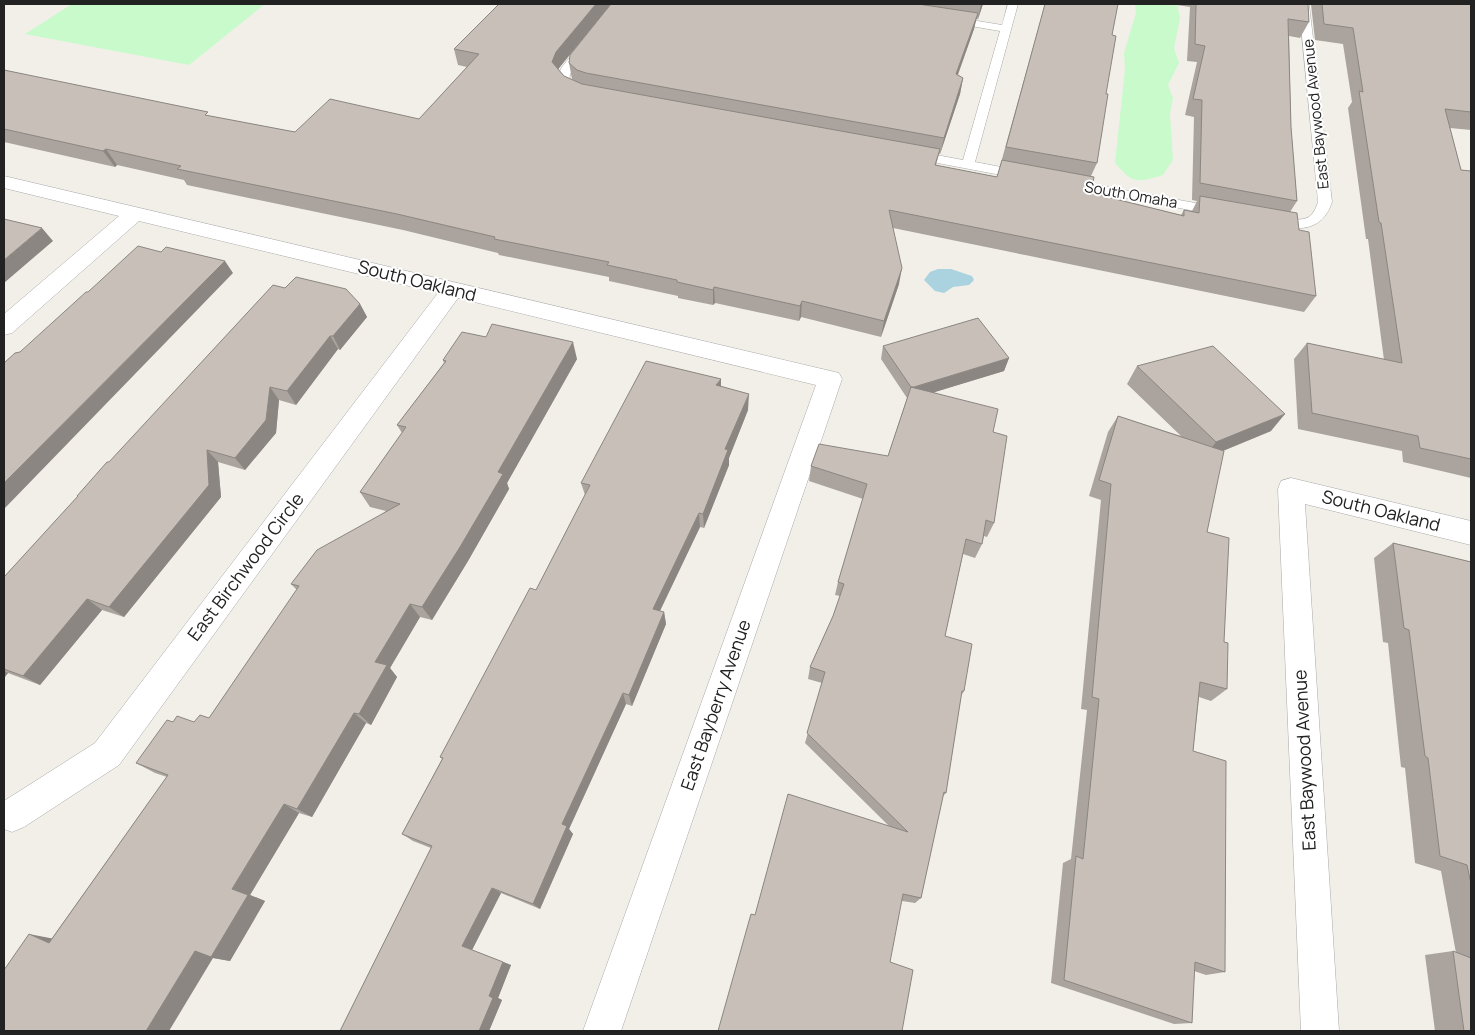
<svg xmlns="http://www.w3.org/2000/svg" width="1475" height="1035" font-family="Manrope,sans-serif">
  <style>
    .park { fill: #c8facc }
    .water { fill: #aad3df }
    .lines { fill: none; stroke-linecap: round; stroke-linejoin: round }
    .lane-casing { stroke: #a9a9a9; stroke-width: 1 }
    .street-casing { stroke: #a9a9a9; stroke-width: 1 }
    .lane { fill: #fff; fill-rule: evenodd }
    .street { fill: #fff; fill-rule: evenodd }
    .wall { fill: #aba49e }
    .shaded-wall { fill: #8b8681 }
    .building { fill: #c7bfb8; stroke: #8b8681 }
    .labels { text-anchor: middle; stroke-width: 4; stroke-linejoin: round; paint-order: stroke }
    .far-street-label { font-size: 15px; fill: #222; stroke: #fff }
    .street-label { font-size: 18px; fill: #222; stroke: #fff }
  </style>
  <rect width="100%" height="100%" fill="#f2efe9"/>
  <path class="park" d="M72,4h193l-76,61 -164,-31z
    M1135,4h42l3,14 -6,30 5,15 -11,22 5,13 -3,16 3,46 -10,15c-27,8 -30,9 -48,-12l10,-94 -1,-16 12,-40z"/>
  <path class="water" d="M938,269h13l21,7 2,4 -5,5 -16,2 -9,6 -9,-2 -11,-11 6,-8z"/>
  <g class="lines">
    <defs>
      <path id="lane" d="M1008,4h10l-43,158 47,9 6,4 -6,4 -111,-21 -2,-3 2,-3 4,-1 48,9 37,-129 -47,-8 -5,-3 5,-3 49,8z
        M1299,4h10l23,198c-10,31 -36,29 -63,22l-2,-3 2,-3c21,-5 40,14 49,-16z
        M585,42l5,3c-5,7 -26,29 -19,38 3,4 9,5 13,9l-6,3 -17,-9 -4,-9 5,-10 19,-24z
        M1070,180l147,27 7,4 -7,4 -152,-28 -1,-3z"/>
      <path id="street" d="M4,176l835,197 3,6 -221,652h-38l233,-646 -358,-87 -339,467 -95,62 -12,5 -8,-3v-28l91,-58 343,-450 -299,-72 -127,112 -8,2v-21l115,-98 -115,-28z
        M1291,478l180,43v24l-166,-41 34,527h-38l-23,-542 3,-8z"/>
    </defs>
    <use href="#lane" class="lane-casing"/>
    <use href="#street" class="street-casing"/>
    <use href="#lane" class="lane"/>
    <use href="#street" class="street"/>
  </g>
  <path class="wall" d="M499,4h112l-52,64 -1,1 6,7 9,4 -1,-1 -3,-16 42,-59h372l-5,15h-2l-2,10 -16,46 5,3 -3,16 -20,60h-1l-3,11 61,12 48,-173 67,31 -15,128 -6,13v17l90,22 3,-5 8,1 5,-10 -5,-1 2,-83 -9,-2 12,-53 -10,-1 3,-54 -13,-2v-1h131l1,18 -9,16 -11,-2 2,91 6,74 -7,11 9,18 17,66 -12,16 -411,-84 6,56 -18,53 -80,-20 -2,4 -84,-18 -2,2 -35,-7v-2l-69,-15v-4l-110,-22 -1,-2 -95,-23 -216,-45 -3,-5 -67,-15 -2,2 -111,-25v-72l206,46 85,16 124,-13 48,-52 -9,-2 -4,-16z
    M1311,4h160v126l-21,-2 11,42 10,1v307l-68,-16 -1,-11 -104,-22 -4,-70 13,-16 77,17 -16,-121h-2l-18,-131 4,-6 -9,-58 -28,-4z
    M285,288l75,16 7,13 -27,33 -2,-1 -42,56 -17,-5 -3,33 -31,37 -27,-8 3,35 -97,120 -22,-7 -62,75 -32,-12 -4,5v-101l74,-80 -1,-1z
    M883,346l126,12 -5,13 -70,21 59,40 1,91 -7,14 -3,-1 -2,8 -7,14 -12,-4 -18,82 19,55 -3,5 -15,97 -3,3 -22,102 -6,5 -13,-2 -147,14 134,-89 -84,-83 17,-60 -14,-4 2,-12 23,-51 7,-20 -5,-1 3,-13 25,-83 -54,-18 2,-15 77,-10 19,-58 -26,-39z
    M577,359l-70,124 2,6 -41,72 -36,59 -12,-3 -30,51 7,9 -26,48 -5,-2 -54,94 -13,-4 -49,82 15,6 -35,60 -17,-3 -161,-20 115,-161 -12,-4 -19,-10 37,-41h21l15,-4 88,-128 -6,-6 95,-73 -16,-4 -10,-15 42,-59 -5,-8 47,-62 -1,-3z
    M1137,366l134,65 -48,20 -16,81 17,110 3,47 -16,12 -12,-4 -6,54 32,221 -19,3 -12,-4 -2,52 -18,1 -123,-41 12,-120 8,-4 16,-149 -6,-1 20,-209 -12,-4 19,-64 10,-16 63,20 -54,-52z
    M721,387l27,23 -19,48v7l-25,63 -4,-1 -40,84 4,1 2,12 -34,82 -6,-2 -57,125 4,5 -33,75 -39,-16 -29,57 39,15 -13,33 4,2 -13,31h-149l91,-183 -18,-7 -11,-7 40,-75 -2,-2 96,-167 49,-95 -4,-12z
    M1393,543l78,19v469h-36l-10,-76 28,-4 3,2 -15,-82 -26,-8 -10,-95 -4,-1 -13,-124 -5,-1 -9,-84z"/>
  <path class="shaded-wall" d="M596,4h15l-52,64 -4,10 -3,-16 4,-10z
    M981,4h2l-5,15z
    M978,13l-4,16 -22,61 4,-16z
    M963,78l-3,16 -20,60 4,-16z
    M106,149l11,16 -2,2 -12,-16z
    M42,228l11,13 -49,42v-23z
    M225,261l8,12 -229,236v-26z
    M902,268l-3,16 -18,53 3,-16z
    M714,287l1,16 -2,2v-15z
    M802,301l-1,16 -2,4 1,-15z
    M360,304l7,13 -27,33 -7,-14z
    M330,336l8,13 -42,56 -9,-14z
    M573,342l4,17 -70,124 2,6 -41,72 -36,59 -10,-13 76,-135z
    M1009,358l-5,13 -95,29 3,-12z
    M721,379v16l-5,-10z
    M270,387l9,13 -3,33 -31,37 -10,-12z
    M749,394l-1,16 -19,48v7l-25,63 -1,-14 22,-65z
    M1285,414l-14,17 -68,28 13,-17z
    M207,450l11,12 3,35 -97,120 -15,-10z
    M699,513l1,14 -45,94 -2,-12z
    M87,599l15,11 -62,75 -17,-9z
    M410,604l10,13 -30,51 7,9 -26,48 -12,-11 16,-52z
    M664,612l2,12 -34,82 -3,-11z
    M4,671l4,2 -4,5z
    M623,693l3,11 -57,125 4,5 -33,75 -7,-5 29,-80z
    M354,713l12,10 -54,94 -15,-8z
    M284,804l15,9 -49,82 15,6 -35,60 -17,-3 -44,73h-23z
    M492,888l9,5 -29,57 -10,-4z
    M29,934l26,5 -6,4z
    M503,962l8,3 -13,33 4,2 -13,31h-10l10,-35z"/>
  <path class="building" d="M499,4h97l-40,48 -4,10 12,14 18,8 358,65 -5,16 62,12 5,-17 92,17 -3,16 93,23v-6l15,3 1,-17 97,17 2,17 10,2 7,64 -427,-86 13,58 -18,53 -82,-20 -2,5 -86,-19 -1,3 -36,-8v-2l-70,-15 2,-3 -115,-23 1,-2 -98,-23 -220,-45 4,-3 -75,-17 -3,2 -99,-22v-59l204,42 -3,3 90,17 35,-33 89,20 60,-65 -25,-5z
    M611,4h307l60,9 -22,61 7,4 -19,60 -358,-65 -9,-3 -8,-7 1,-8z
    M1045,4h73l-6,31 4,1 -10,58h2l-11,69 -91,-16z
    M1196,4h112l1,18 -21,-3 3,108 6,74 -97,-18 2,-83 -9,-1 12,-53 -10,-2z
    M1322,4h149v108l-26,-3 16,61 10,1v288l-51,-11 -2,-12 -106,-23 -5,-70 95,20 -21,-140 -2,-1 -20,-131 4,1 -10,-64 -29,-4z
    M4,219l38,9 -38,32z
    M138,246l23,6 5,-5 59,14 -221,222v-120l11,-10 5,-1 66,-60h2z
    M296,277l50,12 14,15 -27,32h-3l-43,55 -17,-4 -4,33 -31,38 -28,-8 2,35 -100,122 -22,-8 -64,77 -19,-7v-92l74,-81h-1l30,-34h2l164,-177 12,3z
    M978,318l31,40 -95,29h-3l-28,-41z
    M492,324l81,18 -75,130 5,2 -43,73 -38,60 -12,-3 -35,58 12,3 -28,49 -5,-1 -57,96 -13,-5 -52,85 16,6 -37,62 -16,-6 -49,80h-142v-61l25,-36 20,9 119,-168 -32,-12 31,-43 6,2 4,-6 17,6 6,-7 9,3 90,-132 -8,-2 26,-34 83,-46 -40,-12 46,-65 -9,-2 49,-64 -3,-1 19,-28 24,5z
    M1213,346l72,68 -69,28 -79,-76z
    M646,361l75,18 -5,6 33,9 -24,55 3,1 -25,64 -4,-1 -46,96 11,3 -35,83 -6,-2 -61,131 5,2 -34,78 -41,-16 -30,58 41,16 -14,34 4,2 -14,33h-139l92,-185 -30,-12 41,-76 -3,-1 90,-169 6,2 54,-105 -9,-2z
    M911,387l87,22 -5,23 14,4 -13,87 -8,-3 -4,24 -16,-5 -21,97 27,8 -8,47h-2l-16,102 -2,-1 -23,106 -18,-4 -13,68 23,8 -11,61h-184l33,-117 4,1 33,-121 120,38 -101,-99 18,-61 -15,-5 23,-51 11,-32 -6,-2 29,-98 -56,-18 8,-22 69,12z
    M1118,416l106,35 -17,81 22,6 -5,104 4,1 -1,46 -27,-7 -7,69 33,10 -1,211 -30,-10 -3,61 -128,-43 12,-124 7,3 16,-160 -7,-2 19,-213 -12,-4z
    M1393,543l78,19v322l-4,-19 -27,-9 -12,-98 -3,-2 -16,-126 -5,-2z
    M1453,951l18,7v73h-7z"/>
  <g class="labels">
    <g class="far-street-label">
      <text transform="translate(1316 114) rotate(-96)" y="5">East Baywood Avenue</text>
      <text transform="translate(1131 195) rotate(10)" y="5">South Omaha</text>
    </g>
    <g class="street-label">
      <text transform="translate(417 281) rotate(14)" y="6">South Oakland</text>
      <text transform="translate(1381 511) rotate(14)" y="6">South Oakland</text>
      <text transform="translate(246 567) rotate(-53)" y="6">East Birchwood Circle</text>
      <text transform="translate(716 705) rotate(-71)" y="6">East Bayberry Avenue</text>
      <text transform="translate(1305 760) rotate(-93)" y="6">East Baywood Avenue</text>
    </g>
  </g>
  <rect width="1475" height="1035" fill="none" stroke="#222222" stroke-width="10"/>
</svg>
